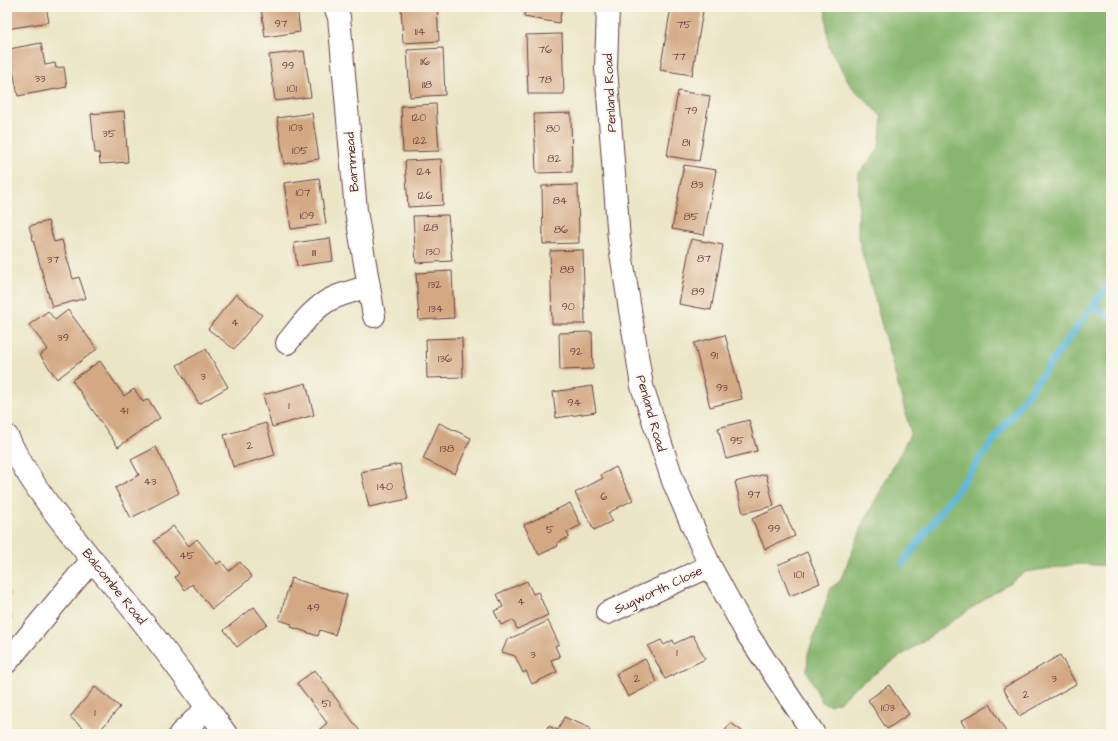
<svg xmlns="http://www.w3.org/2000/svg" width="1118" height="741" font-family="'Architects Daughter',sans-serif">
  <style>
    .forest { fill: #88b66f; stroke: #696a4d }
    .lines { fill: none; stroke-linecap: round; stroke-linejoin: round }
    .stream { stroke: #5eb8dc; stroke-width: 7 }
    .building { fill: #d3a883 }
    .minor-casing { stroke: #623d42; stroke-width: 24 }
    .minor { stroke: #fff; stroke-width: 22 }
    .labels { text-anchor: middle; stroke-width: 4; stroke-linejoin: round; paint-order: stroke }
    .number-label { font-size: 11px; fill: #6c4141 }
    .street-label { font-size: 13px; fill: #4a1f2b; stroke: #fbf7ec }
  </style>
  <rect width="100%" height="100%" fill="#fbf7ec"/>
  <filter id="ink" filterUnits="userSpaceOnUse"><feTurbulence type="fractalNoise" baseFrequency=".025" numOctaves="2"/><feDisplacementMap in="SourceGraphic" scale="8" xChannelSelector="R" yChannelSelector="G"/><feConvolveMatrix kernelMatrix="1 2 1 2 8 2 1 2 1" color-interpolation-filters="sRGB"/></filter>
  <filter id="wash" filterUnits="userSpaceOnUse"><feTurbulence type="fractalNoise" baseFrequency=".012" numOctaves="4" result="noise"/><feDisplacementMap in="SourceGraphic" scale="16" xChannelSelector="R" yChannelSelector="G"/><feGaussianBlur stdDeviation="0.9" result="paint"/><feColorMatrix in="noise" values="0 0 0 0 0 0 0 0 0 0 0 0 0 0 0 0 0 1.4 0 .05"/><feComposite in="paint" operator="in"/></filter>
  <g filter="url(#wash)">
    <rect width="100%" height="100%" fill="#ebe5c6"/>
    <path class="forest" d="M825,7h286v559l-32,-2 -54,8 -170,115 -16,15 -9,3 -8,-3 -15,-31 1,-17 23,-66 9,-7 26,-63 45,-85 -53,-196 1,-64 20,-24 3,-32 -31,-31 -22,-38z"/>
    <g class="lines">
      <path class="stream" d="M1093,306l18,10
        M903,563l208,-282"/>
    </g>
    <g id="blocks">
      <path class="building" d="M7,7h39l3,15 -42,7z
        M261,7h36l3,25 -35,5z
        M401,7h36l2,34 -36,2z
        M525,7h37l-3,16 -35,-6z
        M671,7h22l-1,2 11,2 -11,64 -32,-5z
        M562,34l2,60h-36l-2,-59z
        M41,43l4,22 10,-2 1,5 8,-1 3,20 -49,9 -9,-47z
        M443,48l2,47 -35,2 -3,-47z
        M304,51l7,46 -36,4 -6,-46z
        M678,91l32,5 -11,65 -32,-5z
        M436,104l3,47 -36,1 -2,-46z
        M124,111l4,51 -28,2 -1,-11h-4l-4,-39z
        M312,113l7,46 -35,5 -7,-46z
        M571,113l1,59 -36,1 -2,-59z
        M441,159l2,46 -35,2 -3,-46z
        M684,165l32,5 -12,65 -32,-6z
        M319,178l7,46 -35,5 -7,-46z
        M578,185l1,58 -36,1 -1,-58z
        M448,215l4,46 -36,2 -3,-47z
        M48,221l6,21 8,-2 11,39 6,-2 7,21 -34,9 -23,-81z
        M330,238l3,23 -36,5 -3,-23z
        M691,239l32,6 -12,65 -32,-6z
        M583,250l2,74h-33l-2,-73z
        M452,271l2,47 -35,2 -3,-47z
        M236,294l26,21 -28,34 -26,-20z
        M68,310l29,39 -40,30 -17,-24 8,-6 -19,-24 19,-14 7,9z
        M592,332l1,37 -33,1 -1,-37z
        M725,335l17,64 -32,8 -16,-64z
        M462,338l1,39 -36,1 -1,-39z
        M206,349l22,38 -29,17 -22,-39z
        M100,361l24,35 10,-7 9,13 5,-3 12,19 -42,29 -46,-67z
        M306,383l8,32 -42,12 -9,-32z
        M592,386l4,26 -40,6 -3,-26z
        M749,420l8,31 -31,8 -8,-31z
        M266,423l9,32 -42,12 -9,-32z
        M439,423l32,15 -16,36 -32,-15z
        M156,447l23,46 -48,25 -16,-30 24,-13 -8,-15z
        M400,464l8,35 -39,8 -8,-35z
        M616,467l17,33 -25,13 4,8 -18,9 -19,-37 28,-15 -2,-3z
        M766,474l8,32 -31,7 -8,-31z
        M570,503l11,22 -14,7 2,5 -12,6 1,3 -19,9 -15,-30z
        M782,506l13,30 -30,13 -13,-30z
        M173,526l16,20 8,-7 20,25 4,-3 8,10 11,-9 12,15 -40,32 -20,-25 -7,6 -10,-13 4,-4 -25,-32z
        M807,552l13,31 -30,13 -12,-31z
        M291,578l56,17 -12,40 -15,-5 -2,6 -27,-9 1,-3 -13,-4z
        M527,581l6,13 5,-2 10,23 -31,14 -4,-9 -12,5 -7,-14 9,-4 -6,-13z
        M7,591l4,3 -4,5z
        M254,607l13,17 -30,23 -13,-17z
        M7,611l5,4 -5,5z
        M548,621l11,23 -4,2 5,11 -9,3 6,12 -25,12 -6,-13 -3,2 -8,-17 -13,-4 5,-12z
        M693,635l12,24 -40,20 -17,-33 13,-6 3,5 9,-5 1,4z
        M1060,655l16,29 -57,32 -16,-28z
        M645,659l12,23 -29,15 -12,-23z
        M315,670l47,64h-46l-1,-1 12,-10 -30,-40z
        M889,685l20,29 -22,15 -19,-29z
        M95,687l25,20 -23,27h-7l-20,-17z
        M990,704l16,28 -3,2h-34l-8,-13z
        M564,717l26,11 -2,6h-44l4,-8 10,4z
        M731,723l15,11h-24z"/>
    </g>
  </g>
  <g filter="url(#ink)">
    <use href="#blocks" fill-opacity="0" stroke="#623d42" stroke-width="1"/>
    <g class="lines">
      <defs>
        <path id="minor" d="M335,7l4,10 17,194 18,105
          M608,7l-2,61 13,172 23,146 31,95 37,85 36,66 68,102
          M287,343c12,-15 26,-35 44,-44 12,-6 26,-8 38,-14
          M7,436c28,60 78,114 119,165 35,43 68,88 100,133
          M607,613l103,-47
          M7,662l74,-89 12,-13
          M180,734l27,-26"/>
      </defs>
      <use href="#minor" class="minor-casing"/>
      <use href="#minor" class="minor"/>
    </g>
  </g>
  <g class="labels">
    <g class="number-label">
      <text x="281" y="27">97</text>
      <text x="684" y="28">75</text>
      <text x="420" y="35">114</text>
      <text x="545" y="53">76</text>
      <text x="679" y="60">77</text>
      <text x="425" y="65">116</text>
      <text x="288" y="69">99</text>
      <text x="40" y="82">33</text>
      <text x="545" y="83">78</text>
      <text x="427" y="88">118</text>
      <text x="292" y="92">101</text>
      <text x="691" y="114">79</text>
      <text x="419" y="121">120</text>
      <text x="296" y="131">103</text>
      <text x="553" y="132">80</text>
      <text x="109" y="137">35</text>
      <text x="420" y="144">122</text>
      <text x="686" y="146">81</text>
      <text x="300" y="154">105</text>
      <text x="554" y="162">82</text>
      <text x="424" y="175">124</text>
      <text x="697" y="188">83</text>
      <text x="303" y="196">107</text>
      <text x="425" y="199">126</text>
      <text x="560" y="204">84</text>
      <text x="307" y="219">109</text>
      <text x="691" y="220">85</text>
      <text x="431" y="231">128</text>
      <text x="561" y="233">86</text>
      <text x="433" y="255">130</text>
      <text x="314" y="256">111</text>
      <text x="704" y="262">87</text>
      <text x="53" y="263">37</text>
      <text x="567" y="273">88</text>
      <text x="435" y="288">132</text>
      <text x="698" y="295">89</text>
      <text x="568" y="310">90</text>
      <text x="436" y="312">134</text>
      <text x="235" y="326">4</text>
      <text x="63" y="341">39</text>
      <text x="576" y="355">92</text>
      <text x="714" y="359">91</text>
      <text x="445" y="362">136</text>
      <text x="203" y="380">3</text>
      <text x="722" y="391">93</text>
      <text x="574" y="406">94</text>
      <text x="289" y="409">1</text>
      <text x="124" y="414">41</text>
      <text x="737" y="444">95</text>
      <text x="250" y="449">2</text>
      <text x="447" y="452">138</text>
      <text x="150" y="485">43</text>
      <text x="385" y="490">140</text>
      <text x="754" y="498">97</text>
      <text x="604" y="500">6</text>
      <text x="774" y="532">99</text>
      <text x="550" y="533">5</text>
      <text x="187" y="559">45</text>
      <text x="799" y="578">101</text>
      <text x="521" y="605">4</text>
      <text x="313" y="611">49</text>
      <text x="677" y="656">1</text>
      <text x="533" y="658">3</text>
      <text x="637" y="682">2</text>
      <text x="1054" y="682">3</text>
      <text x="1026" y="698">2</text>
      <text x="326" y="707">51</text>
      <text x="888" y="711">103</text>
      <text x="95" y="716">1</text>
    </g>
    <g class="street-label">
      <text transform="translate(609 93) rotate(-93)" y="5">Penland Road</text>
      <text transform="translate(351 162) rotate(-95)" y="5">Barnmead</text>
      <text transform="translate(652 413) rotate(74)" y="5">Penland Road</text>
      <text transform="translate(115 586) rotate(51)" y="5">Balcombe Road</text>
      <text transform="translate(658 589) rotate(-25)" y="5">Sugworth Close</text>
    </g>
  </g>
  <rect width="1118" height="741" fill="none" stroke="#fbf7ec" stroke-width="24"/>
</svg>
